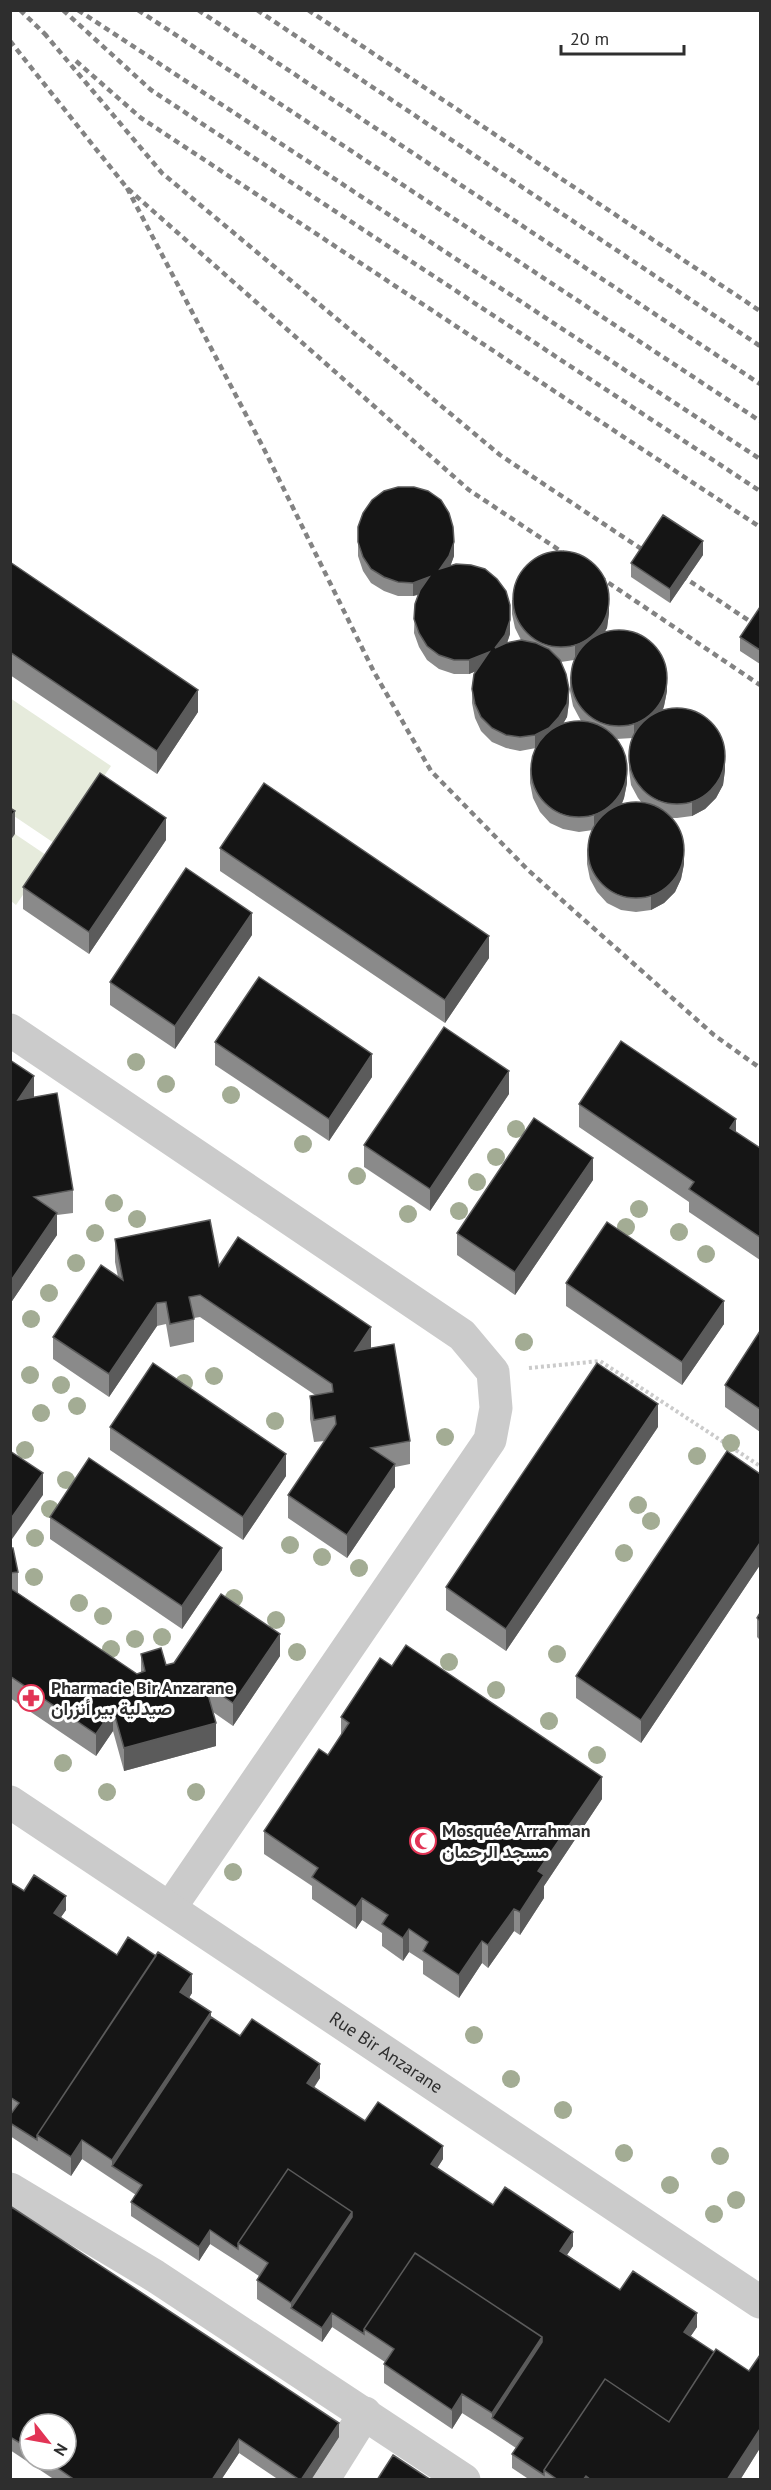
<svg xmlns="http://www.w3.org/2000/svg" width="771" height="2490" font-family="'PT Sans',Vazirmatn,sans-serif">
  <style>
    .green { fill: #e6ebdc }
    .lines { fill: none; stroke-linecap: round; stroke-linejoin: round }
    .path { stroke: #cbcbcb; stroke-width: 4; stroke-dasharray: 3 3; stroke-linecap: butt }
    .minor { stroke: #cbcbcb; stroke-width: 33 }
    .rail { stroke: #838383; stroke-width: 4.5; stroke-dasharray: 6 4.5; stroke-linecap: butt }
    .tree { fill: #a3ac94 }
    .wall { fill: #8a8a8a; fill-rule: evenodd }
    .shaded-wall { fill: #5b5b5b }
    .building { fill: #151515; stroke: #5b5b5b; stroke-width: 1.5 }
    .labels { text-anchor: middle; stroke-width: 6; stroke-linejoin: round; paint-order: stroke }
    .poi-label { font-size: 18px; font-weight: bold; fill: #2e2e2e; stroke: #fff; text-anchor: start }
    .street-label { font-size: 18px; fill: #2e2e2e; stroke: #fff }
  </style>
  <rect width="100%" height="100%" fill="#fff"/>
  <path class="green" d="M10,698l101,68 -54,79 -46,-31z
    M15,834l34,23 -33,48 -5,-4 -1,-60z"/>
  <g class="lines">
    <path class="path" d="M529,1368l71,-7 160,105"/>
    <g class="minor">
      <path d="M10,1030l452,305 31,37 3,36 -6,32 -320,468"/>
      <path id="s1" d="M10,1802l750,500"/>
      <path d="M10,2189l145,87 309,204"/>
      <path d="M323,2480l42,-67"/>
    </g>
    <path class="rail" d="M20,10l29,28
      M63,10l88,80 609,401
      M78,10l682,449
      M138,10l622,411
      M198,10l562,374
      M257,10l503,336
      M308,10l452,301
      M44,33l118,140 338,282 155,103
      M10,41l117,147 342,302 105,70
      M76,61l65,57 619,409
      M127,188l137,261 110,223 57,99 97,99 186,165 46,33
      M673,570l87,58
      M591,571l169,114"/>
  </g>
  <g class="tree">
    <circle cx="136" cy="1062" r="9"/>
    <circle cx="166" cy="1084" r="9"/>
    <circle cx="231" cy="1095" r="9"/>
    <circle cx="516" cy="1129" r="9"/>
    <circle cx="303" cy="1144" r="9"/>
    <circle cx="496" cy="1157" r="9"/>
    <circle cx="357" cy="1176" r="9"/>
    <circle cx="477" cy="1182" r="9"/>
    <circle cx="114" cy="1203" r="9"/>
    <circle cx="639" cy="1209" r="9"/>
    <circle cx="459" cy="1211" r="9"/>
    <circle cx="408" cy="1214" r="9"/>
    <circle cx="137" cy="1219" r="9"/>
    <circle cx="626" cy="1227" r="9"/>
    <circle cx="679" cy="1232" r="9"/>
    <circle cx="95" cy="1233" r="9"/>
    <circle cx="706" cy="1254" r="9"/>
    <circle cx="76" cy="1263" r="9"/>
    <circle cx="49" cy="1293" r="9"/>
    <circle cx="31" cy="1319" r="9"/>
    <circle cx="524" cy="1342" r="9"/>
    <circle cx="30" cy="1375" r="9"/>
    <circle cx="214" cy="1376" r="9"/>
    <circle cx="184" cy="1383" r="9"/>
    <circle cx="61" cy="1385" r="9"/>
    <circle cx="77" cy="1406" r="9"/>
    <circle cx="41" cy="1413" r="9"/>
    <circle cx="275" cy="1421" r="9"/>
    <circle cx="445" cy="1437" r="9"/>
    <circle cx="731" cy="1443" r="9"/>
    <circle cx="25" cy="1450" r="9"/>
    <circle cx="697" cy="1456" r="9"/>
    <circle cx="66" cy="1480" r="9"/>
    <circle cx="638" cy="1505" r="9"/>
    <circle cx="50" cy="1509" r="9"/>
    <circle cx="651" cy="1521" r="9"/>
    <circle cx="35" cy="1538" r="9"/>
    <circle cx="290" cy="1545" r="9"/>
    <circle cx="624" cy="1553" r="9"/>
    <circle cx="322" cy="1557" r="9"/>
    <circle cx="359" cy="1568" r="9"/>
    <circle cx="34" cy="1577" r="9"/>
    <circle cx="234" cy="1598" r="9"/>
    <circle cx="79" cy="1603" r="9"/>
    <circle cx="103" cy="1616" r="9"/>
    <circle cx="276" cy="1620" r="9"/>
    <circle cx="162" cy="1637" r="9"/>
    <circle cx="135" cy="1639" r="9"/>
    <circle cx="111" cy="1649" r="9"/>
    <circle cx="297" cy="1652" r="9"/>
    <circle cx="557" cy="1654" r="9"/>
    <circle cx="449" cy="1662" r="9"/>
    <circle cx="496" cy="1690" r="9"/>
    <circle cx="549" cy="1721" r="9"/>
    <circle cx="597" cy="1755" r="9"/>
    <circle cx="63" cy="1763" r="9"/>
    <circle cx="107" cy="1792" r="9"/>
    <circle cx="196" cy="1792" r="9"/>
    <circle cx="233" cy="1872" r="9"/>
    <circle cx="474" cy="2035" r="9"/>
    <circle cx="511" cy="2079" r="9"/>
    <circle cx="563" cy="2110" r="9"/>
    <circle cx="624" cy="2153" r="9"/>
    <circle cx="720" cy="2156" r="9"/>
    <circle cx="670" cy="2185" r="9"/>
    <circle cx="736" cy="2200" r="9"/>
    <circle cx="714" cy="2214" r="9"/>
  </g>
  <path class="wall" d="M358,527l96,29 -4,10 60,68 -3,9 14,-3 -6,-12 -3,-14v-14l97,13 -2,15 -2,3 62,60 -3,15 -1,4 62,60 -2,15 -7,13 -11,11 -13,7 -15,2h-6l13,46 -3,15 -6,13 -11,11 -13,7 -15,2 -15,-2 -14,-7 -10,-11 -7,-13 -3,-15v-14l6,-20 -14,2 -16,-3 -13,-6 -10,-11 -7,-14 -3,-15v-13l6,-22 -16,3 -14,-3 -14,-6 -11,-11 -6,-13 -3,-15v-14l4,-18 -7,3h-15l-15,-5 -12,-9 -8,-13 -5,-14 1,-29 3,-9 -5,1h-15l-14,-5 -13,-8 -8,-12 -5,-15zM574,660l-4,18v13l3,15 8,15 -18,2 4,-6 2,-15 -8,-40zM633,738l-4,18v14l2,15 7,13 4,5 -20,1 2,-6 3,-15 -11,-44z
    M703,555l-33,48 -39,-26v-14z
    M10,562l188,150 -41,62 -147,-99z
    M760,607v57l-20,-13v-14z
    M166,840l-77,114 -66,-45v-22z
    M220,848l269,110 -44,65 -225,-152z
    M252,935l-77,114 -65,-44v-23z
    M215,1042l157,35 -43,64 -114,-76z
    M10,1060l24,37 39,93v23l-16,2v20l-47,69z
    M509,1094l-79,117 -66,-44v-22z
    M579,1104l157,28 24,16v112l-71,-48v-10l-110,-75z
    M593,1180l-78,115 -58,-40v-22z
    M115,1239l104,27 152,82 39,93v23l-15,3v20l-48,71 -59,-40v-23l37,-54 -11,1 -4,-23v-23l5,-1 -115,-78 -6,1v24l-24,5 -4,-23 -9,2 -48,71 -56,-38v-22l65,-60 -3,-15z
    M566,1283l158,41 -42,61 -116,-79z
    M760,1331v101l-35,-25v-22z
    M110,1427l176,49 -43,64 -133,-90z
    M658,1427l-152,224 -60,-41v-23z
    M760,1474v91l-119,178 -65,-45v-22z
    M50,1517l172,53 -40,59 -132,-90z
    M10,1548l8,24v21l119,81 4,-1v-19l25,11 114,-9 -47,70 -20,-14 3,34 -92,25 -11,-40 -17,25 -86,-58z
    M760,1613v27l-3,-3v-19z
    M341,1717l261,82 -58,87v12l-24,37 -6,-4 -26,37 -6,-5 -23,35 -36,-24v-13l-14,-9 -6,9 -21,-15v-13l-20,-13 -6,9 -44,-30v-13l-48,-32v-23l64,-76 13,-20z
    M10,1882l14,9 42,19 -5,7 56,38 75,38 -3,5 22,19 29,19 80,42 -6,10 51,33 78,38 -6,9 56,37 80,41 -6,9 53,35 77,37 -7,10 24,15 35,19 11,-16v93l-20,32h-210l-18,-12v-14l4,-6 -24,-16 -30,-19 -10,16 -68,-46v-19l1,-2 -53,-35 -10,15 -65,-43v-19l2,-4 -21,-14 -28,-18 -11,17 -68,-45v-14l5,-7 -54,-36 -11,17 -61,-40v-21l2,-3 -2,-1z
    M10,2206l329,231 -28,43h-32l-40,-27 -18,27h-166l-45,-30zM30,2424l36,36h-36z"/>
  <path class="shaded-wall" d="M703,541v14l-33,48v-14z
    M454,542v14l-5,14 -9,-1z
    M429,577v14l-16,5v-13z
    M609,600v13l-2,15 -8,14 -24,17v-13z
    M510,605v29l-5,15 -10,-1z
    M489,652v14l-20,8v-14z
    M667,677v14l-3,15 -6,14 -24,17v-13z
    M569,689v13l-2,15 -8,14 -10,11 -14,7v-14z
    M198,690v22l-41,62v-23z
    M725,756v14l-2,15 -7,13 -11,11 -13,7v-14z
    M627,769v14l-3,15 -6,14 -24,17v-13z
    M15,811v23l-5,7v-23z
    M166,818v22l-77,114v-22z
    M684,850v14l-3,15 -6,13 -11,11 -13,7v-14z
    M252,913v22l-77,114v-23z
    M489,936v22l-44,65v-23z
    M372,1054v23l-43,64v-22z
    M509,1071v23l-79,117v-22z
    M34,1076v22l-16,2z
    M736,1119v23l-6,-14z
    M593,1158v22l-78,115v-23z
    M57,1213v22l-47,69v-22z
    M724,1301v23l-42,61v-23z
    M157,1303v23l-48,71v-23z
    M371,1327v23l-16,1z
    M658,1404v23l-152,224v-22z
    M286,1454v22l-43,64v-23z
    M395,1464v23l-48,71v-23z
    M43,1473v22l-33,47v-22z
    M760,1543v22l-119,178v-23z
    M222,1548v22l-40,59v-23z
    M280,1634v22l-47,70v-23z
    M113,1709v22l-17,25v-22z
    M216,1723v23l-92,25v-23z
    M602,1777v22l-58,87v12l-24,37v-23l18,-41z
    M66,1896v14l-12,17v-14z
    M362,1898v22l-6,9v-22z
    M514,1909v22l-26,37v-23z
    M409,1929v23l-6,9v-23z
    M482,1941v22l-23,35v-23z
    M192,1974v19l-12,18v-19z
    M211,2012v18l-99,136v13v-19z
    M320,2064v14l-13,19v-14z
    M82,2140v19l-11,17v-19z
    M443,2146v13l-12,19v-14z
    M352,2212v18l-61,78v-5z
    M210,2230v14l-11,17v-14z
    M573,2232v14l-13,19v-14z
    M332,2313v14l-10,15v-14z
    M697,2313v14l-13,19v-14z
    M542,2337v19l-50,62v-5z
    M462,2394v19l-10,16v-19z
    M339,2423v14l-28,43h-10z
    M760,2429v19l-20,32h-13z
    M239,2439v14l-18,27h-9z"/>
  <path class="building" d="M398,487h16l14,4 13,9 8,13 4,14 1,15 -5,14 -9,13 16,-5 15,1 14,4 12,10 9,12 4,14v15l-5,15 -10,13 11,-5 15,-3 15,3 13,6 11,11 6,14 3,15 -2,15 -8,13 -10,11 -14,7 -15,2 -14,-2 -14,-7 -11,-11 -6,-13 -3,-15 2,-15 15,-22 -20,8h-15l-15,-5 -12,-9 -8,-13 -5,-14 1,-15 5,-14 9,-13 -16,6 -15,-1 -14,-5 -13,-8 -8,-12 -5,-15v-15l5,-14 9,-13 12,-9z
    M663,515l40,26 -33,48 -39,-26z
    M513 599a48 48 0 1 1 96 0a48 48 0 1 1-96 0Z
    M10,562l188,128 -41,61 -147,-99z
    M760,607v43l-20,-13z
    M571 678a48 48 0 1 1 96 0a48 48 0 1 1-96 0Z
    M629 756a48 48 0 1 1 96 0a48 48 0 1 1-96 0Z
    M531 769a48 48 0 1 1 96 0a48 48 0 1 1-96 0Z
    M100,773l66,45 -77,114 -66,-45z
    M264,783l225,153 -44,64 -225,-152z
    M588 850a48 48 0 1 1 96 0a48 48 0 1 1-96 0Z
    M10,808l5,3 -5,7z
    M186,868l66,45 -77,113 -65,-44z
    M259,977l113,77 -43,65 -114,-77z
    M444,1027l65,44 -79,118 -66,-44z
    M621,1041l115,78 -6,9 30,20v89l-71,-48 5,-7 -115,-78z
    M10,1060l24,16 -16,24 39,-7 16,97 -39,7 23,16 -47,69z
    M534,1118l59,40 -78,114 -58,-39z
    M210,1220l9,46 19,-29 133,90 -16,24 39,-7 16,97 -39,7 24,16 -48,71 -59,-40 48,-71 -1,-8 -21,4 -4,-24 23,-4 -1,-8 -132,-89 -11,2 5,22 -24,5 -4,-22 -9,1 -48,71 -56,-37 48,-72 22,15 -8,-41z
    M607,1222l117,79 -42,61 -116,-79z
    M760,1331v78l-35,-24z
    M153,1363l133,91 -43,63 -133,-90z
    M597,1363l61,41 -152,225 -60,-42z
    M10,1451l33,22 -33,47z
    M727,1451l33,23v69l-119,177 -65,-44z
    M89,1458l133,90 -40,58 -132,-89z
    M10,1548h3l5,24 -8,1z
    M10,1588l127,86 8,-3 -4,-17 20,-6 5,17 8,-2 47,-69 59,40 -47,69 -28,-19 11,39 -92,25 -11,-39 -17,25 -86,-58z
    M760,1613v8l-3,-3z
    M406,1645l196,132 -64,94 6,4 -24,37 -6,-3 -26,36 -6,-4 -23,34 -36,-24 5,-9 -19,-13 -6,9 -21,-14 6,-9 -26,-17 -6,9 -44,-30 6,-9 -54,-37 55,-82 9,6 21,-32 -8,-6 39,-59 12,8z
    M34,1875l32,21 -12,17 63,42 11,-18 28,19 -119,179v5l-27,-17v-8l9,-12 -9,-6v-215l14,9z
    M158,1952l34,22 -12,18 31,20 -99,148 -30,-20 -11,17 -34,-22z
    M211,2017l29,19 12,-17 68,45 -13,19 58,38 13,-19 65,44 -12,18 62,41 12,-18 68,45 -13,19 60,39 13,-19 64,42 -13,19 30,20 -45,70 -64,-43 -61,91v5l-32,-21 11,-16 -31,-20 50,-76v-5l-127,-84 -51,76v5l-32,-21 -10,15 -31,-20 61,-91v-5l-64,-43 -50,74v6l-28,-19 -11,17 -68,-45 11,-17 -30,-19z
    M288,2169l64,43 -61,91 -34,-23 11,-17 -30,-20z
    M10,2206l329,217 -38,57h-1l-61,-41 -27,41h-137l-29,-20h20v-36h-36v25l-20,-12z
    M415,2253l127,84 -50,76 -30,-19 -10,16 -68,-46 10,-15 -30,-20z
    M716,2349l33,22 11,-16v74l-33,51h-136l-5,-4 -3,4h-25l-14,-10 61,-91 64,43z
    M393,2455l38,25h-54z"/>
  <defs>
    <symbol id="pharmacy-ring" viewBox="-11 -11 22 22"><circle r="9.5" fill="#fff" stroke="#e23455" stroke-width="1.5"/><path d="M-2-6h4v4h4v4h-4v4h-4v-4h-4v-4h4Z" fill="#e23455"/></symbol>
    <symbol id="mosque-ring" viewBox="-11 -11 22 22"><circle r="9.5" fill="#fff" stroke="#e23455" stroke-width="1.5"/><path d="M3.5-4.9A6 6 0 1 0 3.5 4.9A5 5 0 1 1 3.5-4.9Z" fill="#e23455"/></symbol>
  </defs>
  <g fill-rule="evenodd">
    <use href="#pharmacy-ring" x="16" y="1683" width="30" height="30"/>
    <use href="#mosque-ring" x="408" y="1826" width="30" height="30"/>
  </g>
  <g class="labels">
    <g class="poi-label">
      <text x="51" y="1694">Pharmacie Bir Anzarane<tspan x="51" dy="21">صيدلية بير أنزران</tspan></text>
      <text x="442" y="1837">Mosquée Arrahman<tspan x="442" dy="21">مسجد الرحمان</tspan></text>
    </g>
    <g class="street-label">
      <text dy="6" stroke="none"><textPath href="#s1" startOffset="452">Rue Bir Anzarane</textPath></text>
    </g>
  </g>
  <rect width="771" height="2490" fill="none" stroke="#2e2e2e" stroke-width="24"/>
  <g transform="translate(48 2442) rotate(121)"><circle r="28" fill="#ffffff" stroke="#ababab" stroke-width="1.5"/>
  <path d="M0-4.5L10 22L0 15L-10 22Z" fill="#e23455"/>
  <text y="-9" font-size="16" font-weight="bold" text-anchor="middle" fill="#2e2e2e">N</text>
  </g>
  <path d="M561 45v9h123v-9" fill="none" stroke="#2e2e2e" stroke-width="3"/>
  <text x="570" y="45" font-size="18" fill="#2e2e2e" stroke="#ffffff" stroke-width="4.5" paint-order="stroke">20 m</text>
</svg>
